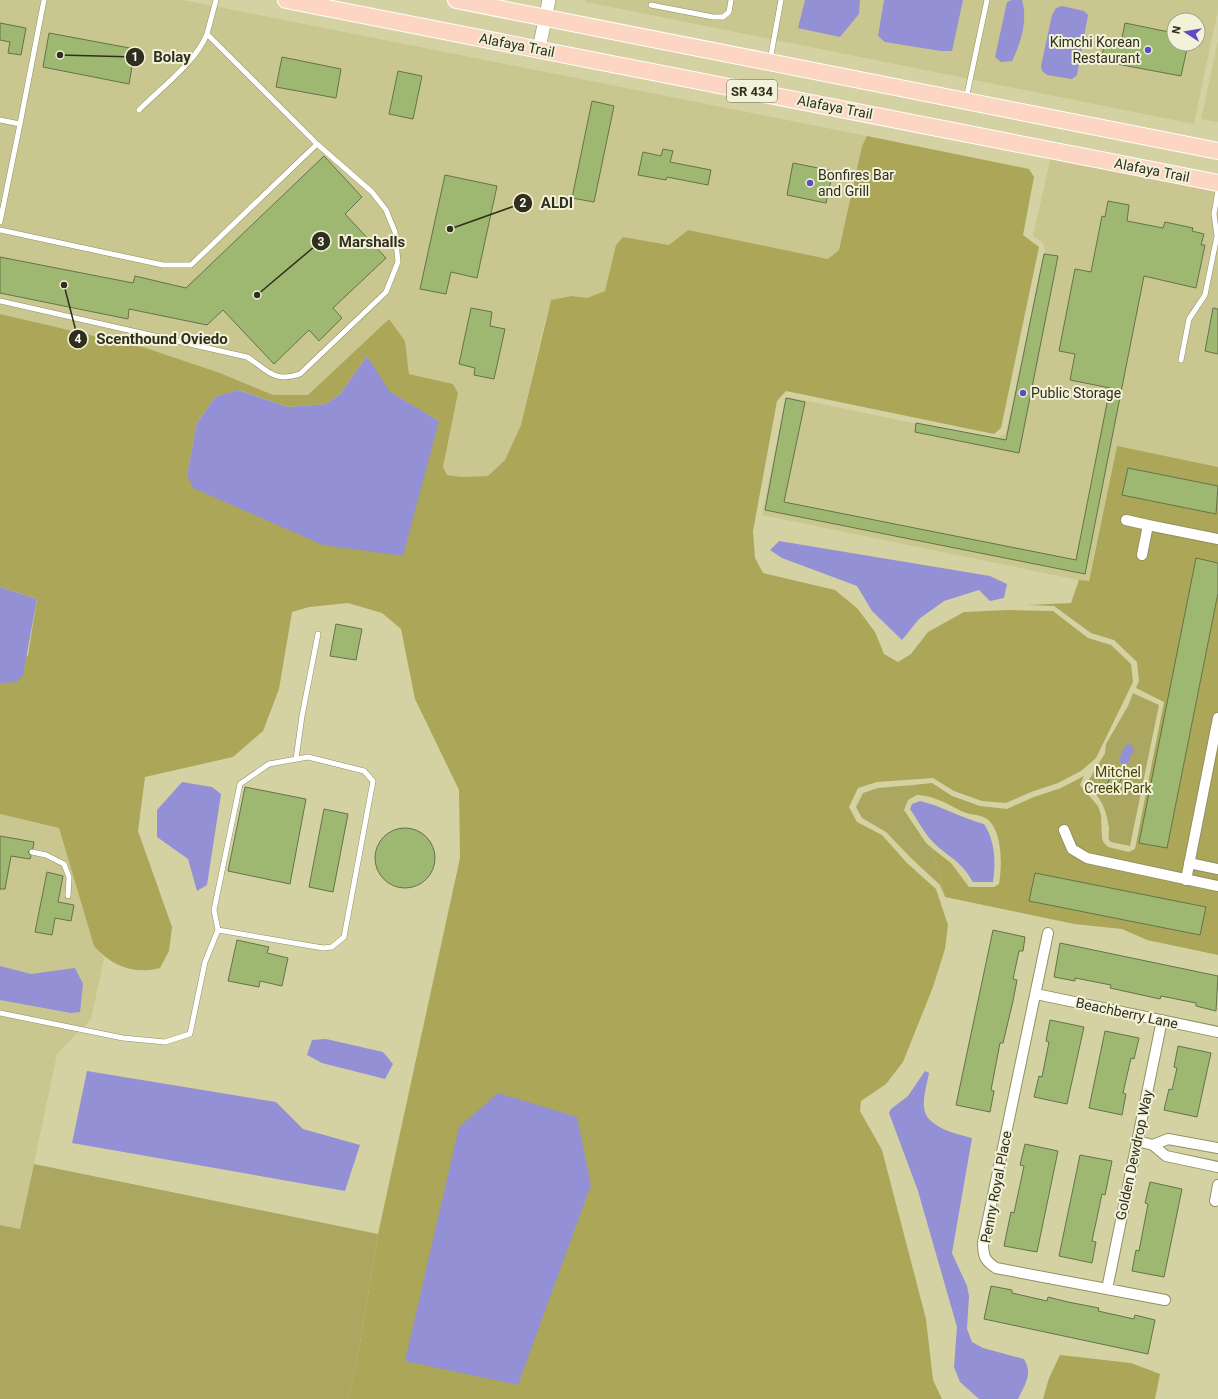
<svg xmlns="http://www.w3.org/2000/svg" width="1218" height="1399" font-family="Roboto,sans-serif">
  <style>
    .built { fill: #c9c68f; fill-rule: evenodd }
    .green { fill: #aba760 }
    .forest { fill: #aba658; fill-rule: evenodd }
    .water { fill: #9390d5 }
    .building { fill: #9eb871; stroke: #64734b }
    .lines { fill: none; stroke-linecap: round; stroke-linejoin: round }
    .service-casing { stroke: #939064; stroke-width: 6 }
    .minor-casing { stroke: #939064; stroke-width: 12 }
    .tertiary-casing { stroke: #939064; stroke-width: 14 }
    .primary-casing { stroke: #fff; stroke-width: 18 }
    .service { stroke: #fff; stroke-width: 5 }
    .minor { stroke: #fff; stroke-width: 10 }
    .tertiary { stroke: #fff; stroke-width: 13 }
    .primary { stroke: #fdd5c3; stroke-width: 16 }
    .poi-dot { fill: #5f4cc4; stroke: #f2f1d9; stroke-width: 1.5 }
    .labels { text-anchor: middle; stroke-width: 4; stroke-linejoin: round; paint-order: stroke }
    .shield { fill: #f2f1d9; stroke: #6a6855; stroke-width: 1 }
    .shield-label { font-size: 13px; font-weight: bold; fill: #302e1c }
    .poi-label { font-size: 14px; fill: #302e1c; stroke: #f2f1d9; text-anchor: start }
    .street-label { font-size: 14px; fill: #302e1c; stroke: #f2f1d9 }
    .park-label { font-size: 14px; fill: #494404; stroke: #f2f1d9 }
    .leader { fill: none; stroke: #302e1c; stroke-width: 1.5 }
    .callout-dot { fill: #302e1c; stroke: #f2f1d9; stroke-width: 1.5 }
    .mark-label { font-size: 12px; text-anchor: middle; font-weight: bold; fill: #fff }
    .callout-label { font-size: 15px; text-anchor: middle; font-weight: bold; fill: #302e1c; stroke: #f2f1d9; stroke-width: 4; stroke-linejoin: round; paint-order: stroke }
  </style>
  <rect width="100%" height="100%" fill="#d4d2a3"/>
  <path class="built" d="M0,0h183l684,136 -5,10 -23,104 -11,9 -140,-29 -19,15 -46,-8 -7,9 -11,45 -18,7 -15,-2 -21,4 -7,24 -23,101 -16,35 -16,16 -26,1 -16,-2 -4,-8 15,-74 -5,-9 -44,-10 -4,-33 -16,-22 -81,76h-35l-53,-22 -74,-25 -146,-34z
    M585,0h633v10l-24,114 -608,-122zM1174,20h24v24h-24z
    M1218,41v81l-17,-3z
    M1051,157l167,35v275l-101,-20 -29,135 -326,-67 23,-114 4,-4 204,43 4,-1 9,-6 39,-184 -2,-6 -10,-7z
    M0,814l59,14 35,118 10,12 -13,61 -34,35 -37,175 -20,-4z"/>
  <path class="green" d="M1133,693l26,12 -29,141 -19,-4 -2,-2c-1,-4 0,-8 0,-12 -3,-20 -8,-31 -23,-43l19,-32 1,-9 22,-38z
    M913,785l4,10 -9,5 -4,10 22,33 7,6 12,48 -5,-12 -28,-26 -26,-27 -24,-14 -6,-11 7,-14 15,-5z
    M34,1164l344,70 -19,115 -11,50h-348v-174l20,4z"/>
  <path class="forest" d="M867,136l162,33 5,8 -11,58 16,12 -38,181 -7,6 -208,-43 -9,10 -24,130 2,27 8,15 72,17 22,18 18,24 9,22 14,8 13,-8 17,-22 36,-20 44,-2 45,1 35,27 23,7 20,19 2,18 -37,76 -15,13 -23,12 -27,9 -25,11 -24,-2 -28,-10 -21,-13 -56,4 -19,6 -9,19 8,15 25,13 25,28 29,26 12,36 -3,24 -12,38 -30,75 -17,22 -25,17 -1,10 22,39 44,169 7,61 9,19h-594l11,-50 19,-115 82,-376 -1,-68 -44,-91 -14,-70 -19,-16 -34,-10 -39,4 -17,5 -13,77 -16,42 -30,26 -88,20 -7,54 34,96 -3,24 -9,17c-25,7 -49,-2 -66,-22l-35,-118 -59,-14v-131h4l24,-28 9,-56 -37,-12v-273l146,34 74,25 53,22h35l81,-76 16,22 4,33 44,10 5,9 -15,74 4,8 16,2 25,-1 17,-16 16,-35 30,-125 21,-4 15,2 18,-7 11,-46 7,-8 46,8 19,-15 140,29 11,-9 23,-104zM367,356l22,36 50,29 -252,54 10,-52 18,-26 24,-7 49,17 38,-3 14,-10z
    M1117,446l101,21v488l-71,-15 -25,-11 -48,-5 -129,-27 -12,-48 18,14 18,24h25l5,-3c3,-17 4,-53 -12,-65 -7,-5 -18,-4 -26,-8 -13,-7 -29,-16 -44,-16l-4,-10 19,-2 20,13 28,10 27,3 27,-12 27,-9 23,-12 -4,9 18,21 3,9 1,24 2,4 4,4 21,5 6,-3 29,-147 -28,-14 3,-7 -2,-19 -23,-22 -23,-7 -37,-27 -27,-1 44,-2 8,-23 10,1z
    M1060,1355l71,8 29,11 -5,25h-112l6,-21z"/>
  <path class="water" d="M805,0h55l-1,14 -19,23 -42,-9z
    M884,0h79l-11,51h-11l-56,-9 -7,-6z
    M1012,0h10c6,20 -1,43 -10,61l-11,1 -6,-5 12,-55z
    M1062,6l22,5 4,4 -11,60 -5,4 -25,-4 -5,-4 -1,-5 11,-51 4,-7z
    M367,356l23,36 49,29 -36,135 -80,-11 -130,-57 -6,-13 10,-52 18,-26 23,-7 50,17 38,-3 14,-10z
    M779,541l211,35 17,8 -3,14 -14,3 -11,-11 -35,11 -25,18 -17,21 -30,-29 -15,-25 -75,-28 -12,-8z
    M0,587l37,12 -14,76 -6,7 -17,1z
    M1129,744l3,1 2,5 -6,13 -6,2 -3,-5 5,-13z
    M182,782l30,5 9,7 -14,91 -10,6 -9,-32 -31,-22v-27z
    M920,801c22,5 41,17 64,23 11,17 12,37 9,58h-20c-13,-23 -26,-25 -42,-42 -8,-9 -14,-21 -21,-31l2,-5z
    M0,966l31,8 44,-6 8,16 -3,28 -9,1 -71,-13z
    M326,1039l57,13 10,12 -8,15 -63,-16 -15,-8 5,-15z
    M87,1071l189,31 27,27 57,16 -15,46 -273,-48z
    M925,1071l4,2c-2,11 -6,24 -5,34 1,20 32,27 48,31l-20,115 15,33 2,10 -2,33 5,13 11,6 41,11c9,15 1,25 -6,40h-39l-19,-17 -6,-15 3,-40 -39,-136 -29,-78 2,-4 17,-13z
    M498,1093l79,24 14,68 -73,200 -113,-24 54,-234z"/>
  <path class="building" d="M0,23l26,5 -5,27 -13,-2 2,-11 -10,-2z
    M1125,23l49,10v11h14l-7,32 -80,-15 4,-21 16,3z
    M49,33l86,16 -6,35 -86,-17z
    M282,57l59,12 -5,29 -60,-11z
    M398,71l24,5 -9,43 -24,-5z
    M592,101l22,5 -20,96 -22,-4z
    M663,149l10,2 -3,11 41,8 -3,15 -41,-8 -1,3 -28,-5 5,-23 18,4z
    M324,156l38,41 -17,17 41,44 -53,50 9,10 -23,23 -10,-11 -35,34 -51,-54 -16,15 -78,-16 -1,10 -128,-26v-36l133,26 2,-7 51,12z
    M793,163l40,8 -7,32 -39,-8z
    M445,175l52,11 -20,92 -26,-6 -5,22 -26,-5z
    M1108,201l21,4 -2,16 36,7 2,-6 28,6 -1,3 12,3 -3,11h4l-9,43 -52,-12 -59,298 -320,-64 21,-112 19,4 -21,100 292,58 34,-172 -40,-8 5,-26 -16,-3 16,-82 16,3 11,-56 3,1z
    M1044,254l14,2 -39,197 -104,-21 1,-9 90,17z
    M471,308l21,4 -2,14 15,3 -11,50 -20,-4 1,-7 -16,-4z
    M1213,308l5,1v45l-13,-3z
    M1128,468l90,18 -2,28 -94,-19z
    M1196,558l22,5v30l-51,255 -28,-5z
    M336,624l26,5 -6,31 -26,-4z
    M1114,767l10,5 -7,17 -10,-4z
    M245,787l61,12 -16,85 -62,-13z
    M324,809l24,5 -15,78 -24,-5z
    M375 858a30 30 0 1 1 60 0a30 30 0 1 1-60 0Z
    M0,836l34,6 -1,6 -5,4 3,4 -1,3 -19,-3 -6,33h-5z
    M47,872l16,4 -5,26 16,3 -3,16 -16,-3 -3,17 -17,-3z
    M1035,873l171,34 -6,28 -171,-34z
    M993,930l32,7 -2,14h-4l-6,28 4,1 -4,21 -10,42h-3l-9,47 3,1 -4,21 -34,-7z
    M237,940l32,7 -2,6 21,5 -6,28 -22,-5 -1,6 -31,-6z
    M1060,943l158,33 -2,35 -20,-5v-3l-35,-7 -1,3 -50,-11 1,-3 -36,-7v3l-21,-4z
    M1050,1020l34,7 -17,77 -33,-7 5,-21 3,1 7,-35 -3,-1z
    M1105,1031l34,7 -5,21 -3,-1 -8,35 3,1 -4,21 -33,-7z
    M1178,1046l33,7 -14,64 -33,-7 5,-21 3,1 5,-22 -3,-1z
    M1025,1144l33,7 -21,101 -33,-6 7,-34 3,1 10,-47 -4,-1z
    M1080,1155l32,6 -7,34 -3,-1 -10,47 4,1 -4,21 -33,-7z
    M1150,1182l32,7 -18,88 -32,-6 4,-21 3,1 9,-47 -3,-1z
    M991,1286l21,4v3l35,8 1,-4 20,5 31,6 -1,3 36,8 1,-4 20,5 -7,34 -164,-35z"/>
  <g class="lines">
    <defs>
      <path id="service" d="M651,5l62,12h10l6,-5 2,-12
        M207,34l9,-34
        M770,60l11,-60
        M966,99l21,-99
        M0,120l20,4 24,-124
        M0,222l20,-98
        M0,230l163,35h28l126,-121 -110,-110c-11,28 -46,54 -68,76
        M0,301l247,56c21,13 26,26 53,17l86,-82 12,-30 -3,-30 -9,-22 -14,-18 -55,-48
        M1181,360l8,-41 16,-24 12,-59 -3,-22 4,-23
        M296,759l6,-43 16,-82
        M32,852l14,3 18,9 5,13 -1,19
        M0,1013l123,25 42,4 25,-8 15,-72 13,-32 -4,-20 26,-126 29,-20 39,-7 56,14 9,10 -29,156 -12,10 -9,1 -105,-18"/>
      <path id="minor" d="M1126,520l22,5
        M1142,555l6,-30 70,14
        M1064,830l8,19 15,9 131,28
        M1189,863l29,6
        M1186,880l32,-162
        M1048,933l-65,310c0,13 2,18 13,25l169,32
        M1036,994l182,38
        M1137,1141l16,4 13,11 52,11
        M1153,1145l15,-6 50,9
        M1215,1201l3,-16
        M1107,1289l55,-269"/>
      <path id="tertiary" d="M539,49l10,-49"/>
      <path id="primary" d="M286,0l932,183
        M456,0l762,151"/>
    </defs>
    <use href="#service" class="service-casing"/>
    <use href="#minor" class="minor-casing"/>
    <use href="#tertiary" class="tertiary-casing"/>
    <use href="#primary" class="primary-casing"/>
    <use href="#service" class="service"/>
    <use href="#minor" class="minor"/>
    <use href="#tertiary" class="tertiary"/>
    <use href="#primary" class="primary"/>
  </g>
  <g class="poi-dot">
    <circle cx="1148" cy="50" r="4"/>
    <circle cx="810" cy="183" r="4"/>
    <circle cx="1023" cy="393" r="4"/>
  </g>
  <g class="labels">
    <rect class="shield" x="727" y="80" width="50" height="22" rx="3"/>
    <g class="shield-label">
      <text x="752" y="96">SR 434</text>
    </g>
    <g class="poi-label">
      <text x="1140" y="47" text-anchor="end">Kimchi Korean<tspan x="1140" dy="16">Restaurant</tspan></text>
      <text x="818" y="180">Bonfires Bar<tspan x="818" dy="16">and Grill</tspan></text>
      <text x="1031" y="398">Public Storage</text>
    </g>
    <g class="street-label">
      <text transform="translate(517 45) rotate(11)" y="5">Alafaya Trail</text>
      <text transform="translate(835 107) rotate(11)" y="5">Alafaya Trail</text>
      <text transform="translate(1152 170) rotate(11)" y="5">Alafaya Trail</text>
      <text transform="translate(1127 1013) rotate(12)" y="5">Beachberry Lane</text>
      <text transform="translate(1134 1155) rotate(-78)" y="5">Golden Dewdrop Way</text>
      <text transform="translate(996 1187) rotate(-79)" y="5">Penny Royal Place</text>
    </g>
    <g class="park-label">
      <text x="1118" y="777">Mitchel<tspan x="1118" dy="16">Creek Park</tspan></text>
    </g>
  </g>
  <path class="leader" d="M60 55L135 57M450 229L523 203M257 295L321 241M64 285L78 339"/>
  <g class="callout-dot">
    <circle cx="60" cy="55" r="4"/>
    <circle cx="450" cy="229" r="4"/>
    <circle cx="257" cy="295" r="4"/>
    <circle cx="64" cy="285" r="4"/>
    <circle cx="135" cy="57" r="10"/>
    <circle cx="523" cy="203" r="10"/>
    <circle cx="321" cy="241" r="10"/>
    <circle cx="78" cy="339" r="10"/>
  </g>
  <g class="mark-label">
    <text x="135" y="61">1</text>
    <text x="523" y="207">2</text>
    <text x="321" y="246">3</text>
    <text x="78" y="343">4</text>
  </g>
  <g class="callout-label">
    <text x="172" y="62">Bolay</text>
    <text x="557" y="208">ALDI</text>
    <text x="372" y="247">Marshalls</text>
    <text x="162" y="344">Scenthound Oviedo</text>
  </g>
  <g transform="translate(1186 32) rotate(282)"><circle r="19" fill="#f2f1d9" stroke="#a4a38d"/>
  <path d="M0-3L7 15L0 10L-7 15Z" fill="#5f4cc4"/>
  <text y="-6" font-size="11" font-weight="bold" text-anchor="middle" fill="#302e1c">N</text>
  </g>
</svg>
